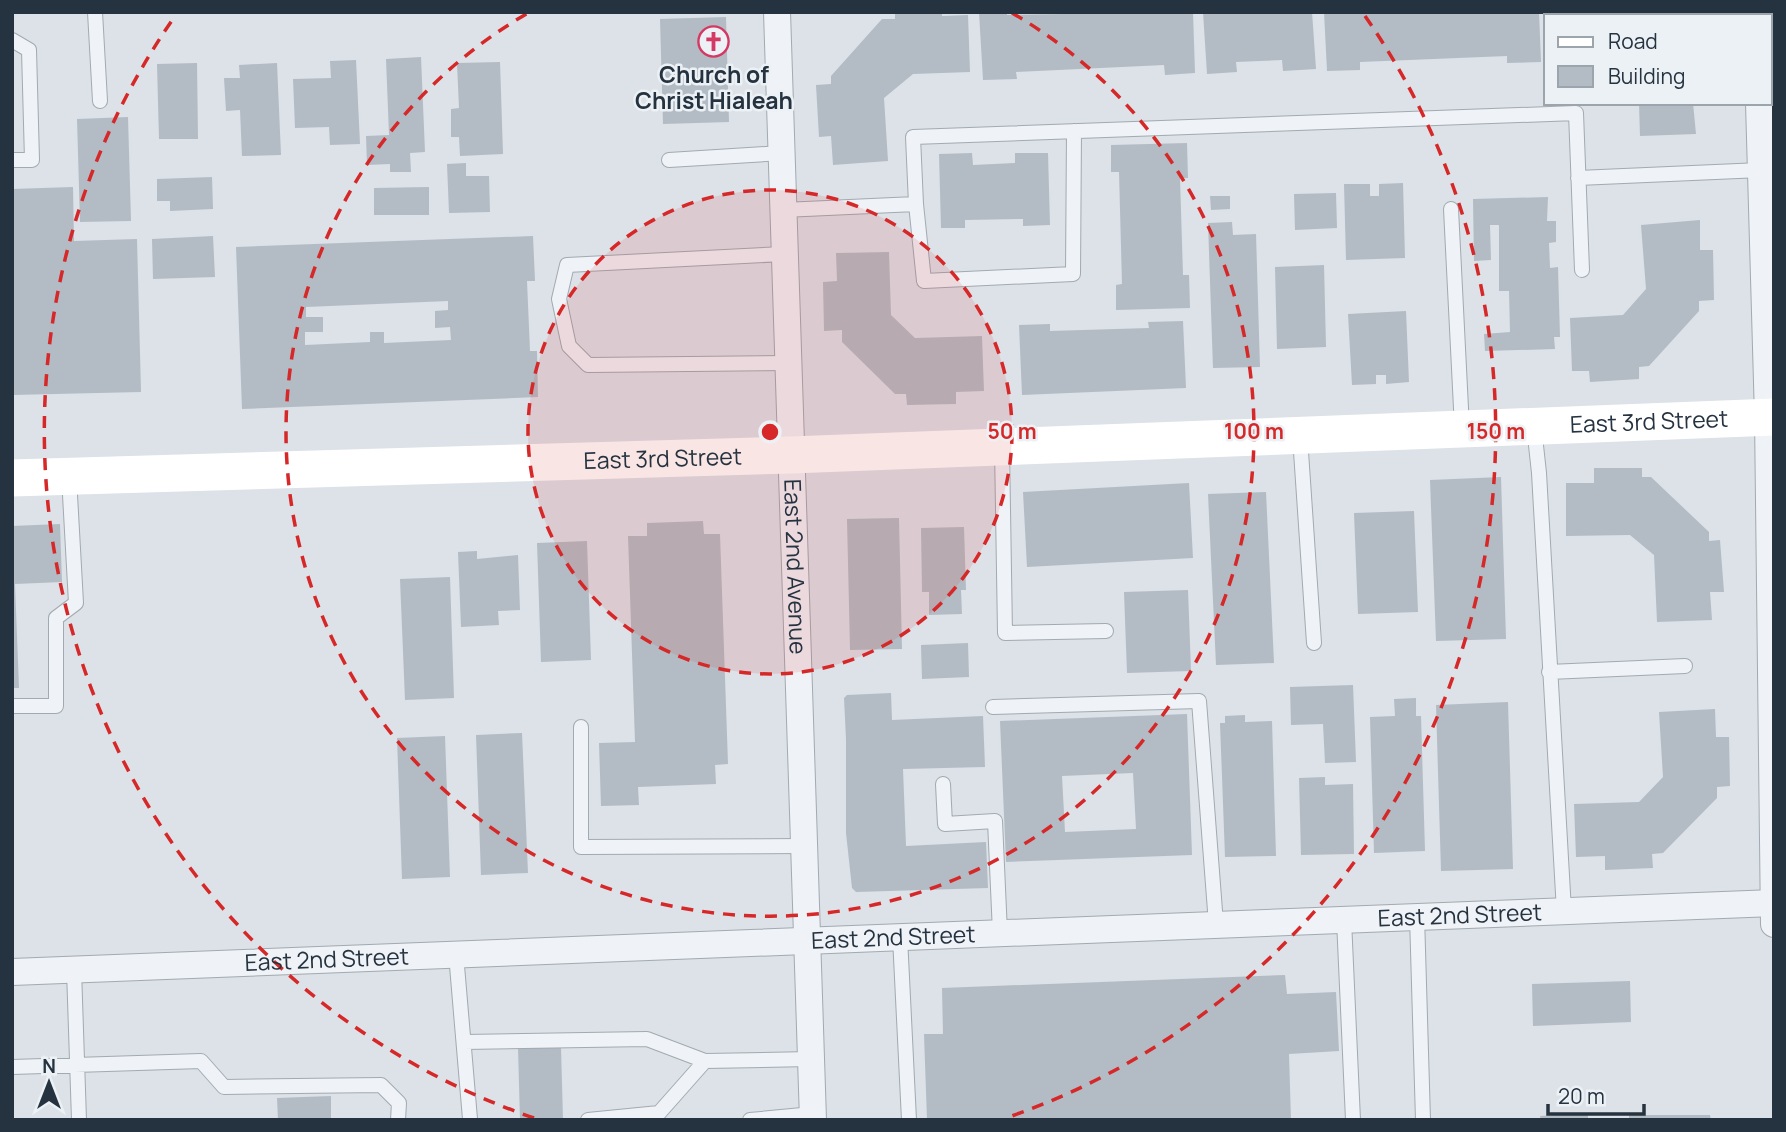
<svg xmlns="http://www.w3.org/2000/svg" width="1786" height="1132" font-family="Manrope,sans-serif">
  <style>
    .building { fill: #b3bcc4; fill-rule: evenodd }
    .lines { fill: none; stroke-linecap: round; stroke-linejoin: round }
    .lane-casing { stroke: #a1aab1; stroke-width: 16 }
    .street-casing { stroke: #a1aab1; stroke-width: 28 }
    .lane { stroke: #eff2f6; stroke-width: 14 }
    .street { stroke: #eff2f6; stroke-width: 26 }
    .secondary { stroke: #fff; stroke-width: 37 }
    .ring { fill: none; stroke: #d62828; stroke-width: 3.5; stroke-dasharray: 12 9 }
    .labels { text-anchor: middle; stroke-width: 5; stroke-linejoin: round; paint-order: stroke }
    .poi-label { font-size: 23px; font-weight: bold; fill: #25323f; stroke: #ecf1f5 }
    .street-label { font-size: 23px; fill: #25323f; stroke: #ecf1f5 }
    .centre { fill: #d62828; stroke: #ecf1f5; stroke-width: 3.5 }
    .ring-label { font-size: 21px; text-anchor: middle; font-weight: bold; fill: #d62828; stroke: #ecf1f5; stroke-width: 5; stroke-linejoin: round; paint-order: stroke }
  </style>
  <rect width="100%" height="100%" fill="#dce2e7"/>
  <path class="building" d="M895,12h47v4l26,-1 2,57 -57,2 -29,24 4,63 -55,4 -2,-29 -12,1 -3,-52 15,-1v-8l51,-57h13z
    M979,12h28v3l186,-3 2,61 -30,2 -1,-10 -148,7 1,7 -34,1z
    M1203,12h109l4,57 -33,2 -1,-11 -46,2 1,10 -30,2z
    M1324,12h215l2,50 -34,1v-7l-147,6v8l-33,1z
    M1549,12h109l3,4h-112z
    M726,17l3,105 -66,2 -3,-105z
    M421,57l4,95 -15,1 1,19h-21v-8l-23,1 -1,-29 23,-1 -3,-76z
    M356,60l4,84 -30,1 -1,-18 -34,1 -2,-49 38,-1 -1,-17z
    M500,62l3,92 -43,2 -1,-19h-8v-28l8,-1 -2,-45z
    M197,63l1,76h-39l-2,-75z
    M277,63l4,92 -39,1 -2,-46 -14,1 -2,-33h16l-1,-13z
    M1639,103h54l3,31 -56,2z
    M128,117l3,104 -51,1 -3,-103z
    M1187,143l1,35h-8l3,97h6l1,33 -74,2v-25l6,-1 -3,-112h-8v-27z
    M972,153l1,12 42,-2v-10h33l2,72 -27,1v-7l-58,1v8h-24l-2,-74z
    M466,163v13h23l1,36 -41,1 -2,-49z
    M212,177l1,32 -43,2v-10h-13v-22z
    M1403,183l2,75 -59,2 -2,-76h26v12h9v-12z
    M73,187l1,54 63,-2 4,153 -129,3v-206z
    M429,187v28h-55v-27z
    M1336,193l1,35 -42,2 -1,-36z
    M1210,196h20v13l-19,1z
    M1548,197l-1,24h9v21l-7,1 1,25 8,-1 2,70h-6l1,12 -70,2 -1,-17 26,-2 -1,-41h-10v-66h-9l1,35 -17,1 -1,-62z
    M1700,220v30h13l1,50 -15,1v10l-50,55 -10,1v12l-49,3 -1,-11h-17l-2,-53 53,-3 23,-26 -5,-64z
    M1232,222l1,13 23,-1 4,133 -47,1 -5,-145z
    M213,236l2,41 -62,2 -1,-40z
    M533,236l2,45h-8l3,70h7l1,46 -296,12 -6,-162zM448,301v9l-13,1v17l15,-1 1,13 -67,3v-11h-14v10l-65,3v-13h18v-15h-17v-10z
    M889,252l2,63 24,23 67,-2 2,55 -28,1v12l-49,1 -1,-11h-11l-53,-52v-12l-18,1 -1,-49 14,-1 -1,-28z
    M1324,265l2,82 -49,2 -2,-82z
    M1406,311l3,71 -23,2v-9h-10v9l-24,1 -4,-71z
    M1183,321l3,67 -164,7 -3,-70 31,-1v7l99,-3 -1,-6z
    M1594,468h48v9h9l58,55v9l11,-1 4,52h-14l2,28 -55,2 -3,-67 -24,-20 -64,1v-53h28z
    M1501,477l5,162 -70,2 -6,-161z
    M1189,483l4,75 -166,9 -4,-75z
    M1266,492l8,171 -58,2 -8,-171z
    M1414,511l4,101 -60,2 -4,-101z
    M899,518l3,131 -52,1 -3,-131z
    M703,521l1,13h16l8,230 -13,1 1,19 -78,3 1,18 -38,1 -2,-63 36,-1 -7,-206h19v-13z
    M60,524l2,58 -47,2 4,104h-7v-162z
    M964,527l2,63h-5l1,24 -33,1v-23h-7l-1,-64z
    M587,541l4,119 -50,2 -4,-119z
    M477,551v8l41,-4 2,55 -22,1 1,14 -38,2 -3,-75z
    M450,577l4,121 -49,2 -5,-121z
    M1188,590l3,81 -64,2 -3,-81z
    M968,643l1,34 -47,2 -1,-34z
    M1353,685l3,77 -31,1 -2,-39 -32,1 -1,-38z
    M891,693l1,27 91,-4 2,51 -82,2 3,77 80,-4 2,46 -132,4 -4,-4 -6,-55v-94l-2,-41 3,-3z
    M1416,698v18h5l4,135 -51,2 -4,-136 25,-1 -1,-17z
    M1508,702l5,167 -72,2 -5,-166z
    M1715,709l1,28h13l1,49 -13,1v11l-54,55 -11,1 1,14 -48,2v-14l-29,1 -2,-53 65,-2 24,-25 -4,-65z
    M1187,714l5,141 -186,7 -6,-141zM1133,773l3,56 -71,3 -3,-56z
    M1245,715v7l27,-1 4,135 -51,1 -5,-134h5v-7z
    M522,733l6,140 -47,2 -5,-140z
    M445,736l5,141 -48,2 -5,-141z
    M1325,777v8l28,-1 1,70 -53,1 -2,-77z
    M1285,975l2,19 49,-2 3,59 -50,3 2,66h-364l-3,-86h19l-1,-46z
    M1630,981l1,41 -98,4 -1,-42z
    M561,1047l2,73h-43l-2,-72z
    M331,1096v24h-53l-1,-22z
    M1588,1113v7h-47l-1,-4z
    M1629,1115h81l1,5h-82z"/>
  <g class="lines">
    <defs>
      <path id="lane" d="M95,12l5,89
        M12,40l17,10 3,110h-20
        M669,160l113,-7
        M1578,178l183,-8
        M916,204l8,77 149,-7 1,-143
        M1451,209l11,219
        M783,210l133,-6 -3,-67 663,-24 6,157
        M784,254l-217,11 -8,34 10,47 19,19 200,-2
        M1534,427l5,46 25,438
        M1300,437l14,206
        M1002,448l3,185 101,-2
        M1549,672l136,-6
        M12,706h44v-88l20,-15 -7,-126
        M993,707l206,-6 17,223
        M581,727v120l223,-1
        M943,784l2,40 50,-3 5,112
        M1417,916l6,204
        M1344,920l9,200
        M900,937l9,183
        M456,954l14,165
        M74,970l5,150
        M464,1042l183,-3 58,22 106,-2
        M12,1067l189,-6 23,26 157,-2 18,18 -1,17
        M588,1120l71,-7 46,-52
        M750,1120l63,-6"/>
      <g id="street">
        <path id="s1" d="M777,12l36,1108"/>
        <path d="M1757,12v4"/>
        <path d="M1759,103l9,314 6,507"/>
        <path id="s2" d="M12,972l1762,-69"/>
      </g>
    </defs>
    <use href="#lane" class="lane-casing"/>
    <use href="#street" class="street-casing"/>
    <use href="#lane" class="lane"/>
    <use href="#street" class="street"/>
    <path class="secondary" id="s3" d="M12,478l779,-23 983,-38"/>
  </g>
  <circle cx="770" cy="432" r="242" fill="#d62828" fill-opacity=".12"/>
  <g class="ring">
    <circle cx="770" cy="432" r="242"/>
    <path d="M1012 13A484 484 0 1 1 528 13"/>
    <path d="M534 1118A726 726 0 0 1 175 16M1365 16A726 726 0 0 1 1006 1118"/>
  </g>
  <defs>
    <symbol id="church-ring" viewBox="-11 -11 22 22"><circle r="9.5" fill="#ecf1f5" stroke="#d53863" stroke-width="1.5"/><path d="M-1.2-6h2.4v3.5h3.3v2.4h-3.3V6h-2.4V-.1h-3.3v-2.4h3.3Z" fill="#d53863"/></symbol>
  </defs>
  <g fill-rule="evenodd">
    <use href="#church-ring" x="696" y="24" width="35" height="35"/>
  </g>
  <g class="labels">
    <g class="poi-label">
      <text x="714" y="83">Church of<tspan x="714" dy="26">Christ Hialeah</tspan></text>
    </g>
    <g class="street-label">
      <text dy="8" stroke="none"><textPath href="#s3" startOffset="1638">East 3rd Street</textPath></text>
      <text dy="8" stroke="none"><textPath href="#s3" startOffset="651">East 3rd Street</textPath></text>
      <text dy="8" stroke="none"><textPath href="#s1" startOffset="555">East 2nd Avenue</textPath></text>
      <text dy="8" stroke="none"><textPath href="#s2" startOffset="1449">East 2nd Street</textPath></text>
      <text dy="8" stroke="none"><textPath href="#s2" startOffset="882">East 2nd Street</textPath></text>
      <text dy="8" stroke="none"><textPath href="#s2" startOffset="315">East 2nd Street</textPath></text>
    </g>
  </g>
  <circle cx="770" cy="432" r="10" class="centre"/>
  <g class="ring-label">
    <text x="1012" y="439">50 m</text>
    <text x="1254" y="439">100 m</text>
    <text x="1496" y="439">150 m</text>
  </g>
  <rect width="1786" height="1132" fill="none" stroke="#25323f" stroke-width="28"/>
  <rect x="1544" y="14" width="228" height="91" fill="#ecf1f5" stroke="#9ca5ac" stroke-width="2"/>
  <rect x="1558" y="37" width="35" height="10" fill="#ffffff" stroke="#9ca5ac" stroke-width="2"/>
  <text x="1608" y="49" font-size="21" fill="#25323f">Road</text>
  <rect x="1558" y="66" width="35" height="21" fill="#b3bcc4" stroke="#9ca5ac" stroke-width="2"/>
  <text x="1608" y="84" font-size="21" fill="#25323f">Building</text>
  <g transform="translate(49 1083)" stroke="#ecf1f5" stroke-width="5" paint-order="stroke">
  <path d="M0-5L12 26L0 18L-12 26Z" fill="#25323f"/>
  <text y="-10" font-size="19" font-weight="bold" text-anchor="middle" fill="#25323f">N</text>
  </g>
  <path d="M1548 1104v10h96v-10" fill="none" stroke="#25323f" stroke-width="3.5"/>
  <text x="1558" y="1104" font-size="21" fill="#25323f" stroke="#ecf1f5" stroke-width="5" paint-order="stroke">20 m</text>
</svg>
